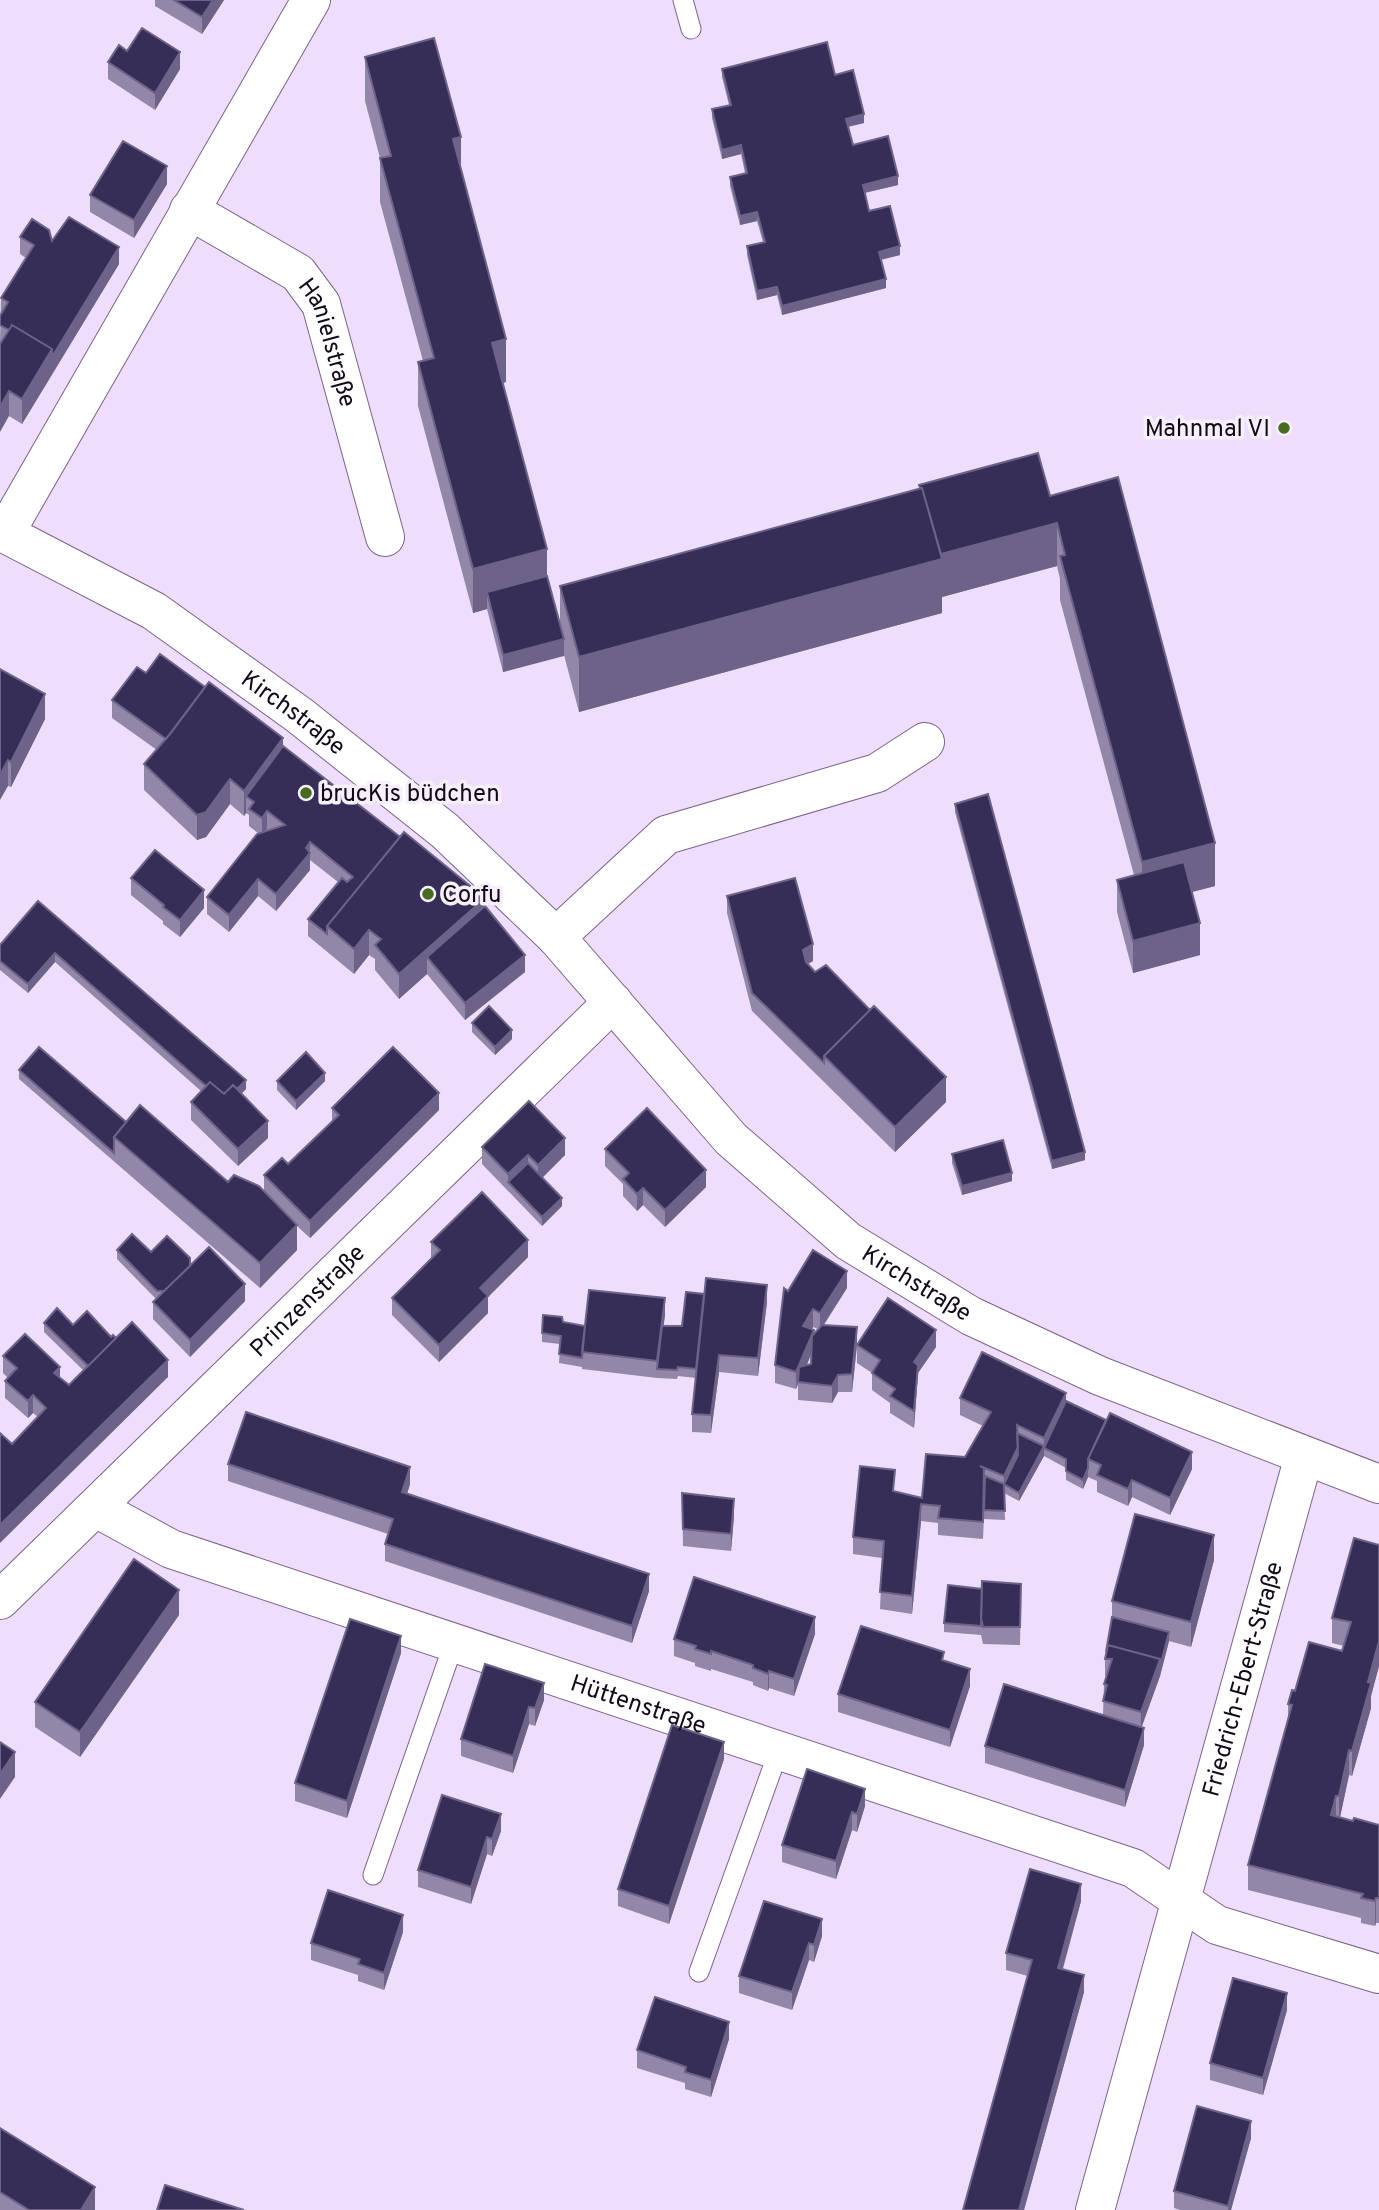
<svg xmlns="http://www.w3.org/2000/svg" width="1379" height="2210" font-family="Overpass,sans-serif">
  <style>
    .lines { fill: none; stroke-linecap: round; stroke-linejoin: round }
    .service-casing { stroke: #7c638d; stroke-width: 21 }
    .minor-casing { stroke: #7c638d; stroke-width: 40 }
    .service { stroke: #fff; stroke-width: 19 }
    .minor { stroke: #fff; stroke-width: 38 }
    .wall { fill: #9286a9; fill-rule: evenodd }
    .shaded-wall { fill: #6d6388 }
    .building { fill: #362e57; stroke: #6d6388; stroke-width: 2 }
    .poi-dot { fill: #486a21; stroke: #f5f0fa; stroke-width: 2.5 }
    .labels { text-anchor: middle; stroke-width: 7; stroke-linejoin: round; paint-order: stroke }
    .street-label { font-size: 24px; fill: #13091a; stroke: #f5f0fa }
    .poi-label { font-size: 24px; fill: #13091a; stroke: #f5f0fa; text-anchor: start }
  </style>
  <rect width="100%" height="100%" fill="#eedefb"/>
  <g class="lines">
    <defs>
      <path id="service" d="M683,0l8,29
        M373,1875l81,-232
        M699,1972l80,-222"/>
      <g id="minor">
        <path id="s1" d="M189,210l109,63 23,31 64,233"/>
        <path id="s2" d="M0,531l154,80 145,104 146,116 111,106 175,202 117,102 123,75 129,60 279,108"/>
        <path d="M5,533l306,-533"/>
        <path d="M556,937l110,-102 211,-62 48,-31"/>
        <path id="s3" d="M96,1508l75,41 962,319 84,57 162,49"/>
        <path id="s4" d="M0,1600l613,-598"/>
        <path id="s5" d="M1095,2210l209,-754"/>
      </g>
    </defs>
    <use href="#service" class="service-casing"/>
    <use href="#minor" class="minor-casing"/>
    <use href="#service" class="service"/>
    <use href="#minor" class="minor"/>
  </g>
  <path class="wall" d="M155,0h69l-22,34 -47,-28z
    M365,57l96,110 45,215 -3,1 44,193 13,48v-38l359,-97v-4l131,11 165,390 -23,6 8,63 -67,18 -16,-61v-32l17,-5 -74,-275v-21l-3,-13 -115,31v16l-363,99 -15,-57 -61,17 -16,-63 -14,4 -55,-207v-44l5,-1 -43,-159v-44l-15,-57z
    M108,62l72,7 -25,41 -47,-31z
    M722,69l113,6 29,48 -16,4 5,18 45,40 -33,8 4,18 31,44 -19,5 5,28 -104,27 -5,-20 -20,5 -10,-45v-9l16,-4 -6,-21 -17,4 -10,-39v-9l15,-4 -4,-19 -19,5 -10,-41v-9l17,-4 -7,-28z
    M167,184l-33,54 -44,-26v-17z
    M20,237l32,4 67,23 -97,160 -13,-8 -9,-74 1,-44 25,-40 -6,-4z
    M0,669l45,50 -34,68 -3,-1z
    M146,673l137,73 202,160 40,66 -60,48 -38,-46 -28,25 -24,-29v-11l-6,-4 -15,19 -46,-38v-17l30,-37 -28,-22v10l-34,41 -18,-15 -29,36 -22,-18v-17l52,-63 -10,-8v-11l-3,-2 -2,3 -14,-12 -24,33 -9,3 -53,-50v-26l13,-14 -45,-32v-18z
    M955,804l130,356 -33,9 -97,-357z
    M131,878l73,30 -24,29 -17,-13v-3l-32,-26z
    M727,896l86,65 -6,3 139,138 -51,50 -143,-141 -25,-98z
    M38,901l208,188 -5,5 27,44 -30,28 -47,-46v-18l10,-11 -146,-129 -27,31 -28,-23v-25z
    M472,1023l40,16 -17,16 -23,-23z
    M19,1070l107,52 102,60 36,8v-15l24,-11 44,-43v-13l107,2 -129,128 -13,-12v24l-37,38 -241,-209z
    M277,1081h48l-29,29 -19,-20z
    M482,1147l83,8 -23,23 20,28 -20,20 -60,-62z
    M605,1149l101,38 -41,40 -22,-22 -6,6 -14,-15v-12l-18,-18z
    M952,1154l60,27 -50,14 -10,-32z
    M431,1242l97,15 -40,40v16l-49,49 -47,-47v-17l39,-40z
    M117,1250l34,2 39,13 55,36 -55,56 -37,-38v-17l3,-3 -39,-40z
    M847,1288l-23,37 33,20 79,2 -18,26 -4,55 -24,-15v-10l-18,-13v-17l-15,-10v-17l-5,46h-14l-6,11 -34,-3v-15l-2,4 -21,-6v-18l13,-74zM813,1327l5,2 -4,5 -2,-5zM812,1354l-1,10 -4,1 3,-8z
    M767,1302l-9,74 -39,-4 -8,61 -19,-1v-18l4,-36 -18,-2 -1,3 -20,-1 -75,-9v-2l-23,-4 1,-19 -18,-2v-9l21,-11 22,4 80,-11 -2,11h19z
    M44,1323l29,2 38,12 57,40 -156,67 26,-27 -5,-4 -5,5 -23,-20v-17l3,-3 -5,-5v-17l57,22 9,7 14,-15 -39,-38z
    M960,1398l106,3 126,68 -22,46 -38,-18 -4,9 -31,-14v-11l-9,-4 -5,12 -17,-9v-12l-22,-12 -25,45 -15,-8 1,27 -21,-1v-3l-1,23 -45,-4v-12l-17,-2 -9,93 -32,-5 2,-51 -29,-4v-17l42,-45 27,6 43,-41 18,-31 -23,-11z
    M228,1464l182,20 -3,10 242,97 -17,52 -247,-82v-17l3,-10 -160,-53z
    M682,1493l52,23 -3,35 -48,-5z
    M1379,1545v121l-8,30v12l-19,68 -3,-1 -9,42 13,4 26,4v98h-3l-1,3 -14,-3v-5l-113,-28v-25l40,-146v-15l7,-13 47,-40 2,-5 -12,-3v-25z
    M1214,1560l-23,87 -22,-6 -9,35 -19,51 3,18 -19,62 -140,-44v-17l118,-31 1,-31 3,-8h-2v-17l7,-42v-16z
    M1021,1584l-1,61 -37,-1 -2,-9 -37,-3v-9l38,-34z
    M179,1615l-99,142 -45,-30v-25z
    M815,1634l-21,62 -25,-8 -1,3 -15,-6v-3l-42,-13v2l-16,-5v-3l-21,-7v-17z
    M401,1653l-54,165 -52,-17v-18z
    M944,1661l26,25 -20,61 -112,-35v-18z
    M544,1700l-9,26 -6,-2 -16,49 -52,-17v-17z
    M724,1759l-55,165 -51,-18v-17z
    M865,1806l-8,26 -5,-2 -16,49 -54,-17v-17z
    M501,1831l-9,25 -5,-2 -16,50 -53,-17v-17z
    M1081,1901l-18,68 21,23 -60,218h-61l65,-234 -22,-6v-17z
    M403,1932l-19,58 -26,-9v-6l-47,-15v-17z
    M822,1936l-8,26 -5,-2 -17,50 -53,-17v-17z
    M1287,2010l-24,85 -53,-15v-17z
    M729,2039l-18,58 -26,-8v-6l-48,-15v-18z
    M0,2128l95,82h-95z
    M1251,2138l-20,72h-51l-6,-2v-17z"/>
  <path class="shaded-wall" d="M213,0h11l-22,34v-17z
    M180,52v17l-25,41v-17z
    M864,114v9l-18,4v-8z
    M461,137v43l-8,-41z
    M741,145v9l-19,5v-9z
    M167,166v18l-33,54v-18z
    M898,176v9l-35,8v-8z
    M757,212v9l-17,4v-9z
    M900,246v9l-21,5v-8z
    M119,247v17l-97,160v-25l30,-50z
    M886,279v9l-104,27v-9z
    M777,287v8l-20,5v-9z
    M506,339v43l-14,4v-43z
    M9,391v25l-9,16v-25z
    M1057,523v43l-115,31v16l-363,99v-55l359,-102z
    M547,549v44l-60,-1v17l-14,4v-44z
    M564,639v17l-61,16v-17z
    M45,694v25l-34,68v-25z
    M283,738v25l-37,33v17l-2,3v-25z
    M8,760v26l-8,14v-25z
    M230,779v25l-24,33 -9,3v-25z
    M267,811v17l-5,8v-18z
    M310,842v28l-34,41v-17z
    M1215,843v43l-73,19v-43z
    M258,879v17l-29,36v-17z
    M204,890v18l-24,29v-17z
    M485,898v25l-58,34v17l-28,25v-25z
    M1200,923v32l-67,18v-32z
    M369,930v25l-15,19v-25z
    M813,944v17l-10,6v-17z
    M55,953v9l-27,31v-9z
    M525,955v17l-60,48v-17z
    M512,1030v9l-17,16v-8z
    M325,1073v8l-29,29v-9z
    M946,1077v25l-51,50v-25z
    M246,1080v9l-22,22v-8z
    M439,1093v17l-129,128v-17z
    M268,1121v17l-30,28v-17z
    M565,1138v17l-27,27v-17z
    M1085,1152v8l-33,9v-8z
    M528,1155v17l-20,10v-8z
    M706,1170v17l-41,40v-17z
    M1012,1173v8l-50,14v-9z
    M643,1188v17l-6,6v-17z
    M562,1198v8l-20,20v-9z
    M297,1225v25l-37,38v-25z
    M528,1240v17l-40,40v16l-49,49v-17l41,-57z
    M847,1271v17l-27,42v-17z
    M245,1284v17l-55,56v-17z
    M767,1285v17l-9,74v-18z
    M665,1298v17l-7,55 -1,-1v9v-17z
    M813,1309v18l-10,16v-17z
    M857,1327v17l-5,48v-18z
    M814,1330v18l-15,34h-1l-2,7v-17z
    M936,1330v17l-18,26 -4,55v-66z
    M719,1355v17l-8,61v-18z
    M168,1360v17l-168,166v-18z
    M60,1367v17l-6,-11z
    M838,1375v17l-6,11v-17z
    M1066,1393v17l-22,38v8l-25,45v-8l25,-47v-8z
    M33,1395v18l-5,5v-17z
    M1018,1447v17l-14,20v9v-17z
    M1192,1452v17l-22,46v-17z
    M410,1467v17l-8,26v-18z
    M1088,1468v9l-5,12v-9z
    M1132,1480v17l-4,9v-17z
    M734,1499v17l-3,35v-17z
    M921,1504v17l-9,93v-18z
    M1214,1535v25l-23,87v-25z
    M649,1574v17l-17,52v-17z
    M179,1590v25l-99,142v-25z
    M815,1617v17l-21,62v-17z
    M1169,1632v9l-9,35 -19,53v-17z
    M401,1636v17l-54,165v-17z
    M1379,1641v25l-8,30v12l-19,68v-25l16,-69z
    M970,1669v17l-20,61v-17z
    M769,1671v17l-1,3v-17z
    M544,1683v17l-9,26v-18z
    M529,1707v17l-16,49v-17z
    M1144,1728v17l-19,62v-17z
    M724,1742v17l-55,165v-18z
    M1349,1750v25l-10,47v-26z
    M15,1752v25l-15,22v-25z
    M865,1789v17l-8,26v-18z
    M1336,1796v25l-5,-6z
    M852,1812v18l-16,49v-18z
    M501,1814v17l-9,25v-17z
    M487,1837v17l-16,50v-17z
    M1081,1884v17l-23,84v-17z
    M1376,1898v25l-1,3v-25z
    M403,1915v17l-19,58v-17z
    M822,1919v17l-8,26v-17z
    M809,1943v17l-17,50v-18z
    M1084,1975v17l-60,218h-5z
    M1287,1993v17l-24,85v-17z
    M729,2022v17l-18,58v-17z
    M1251,2121v17l-20,72h-3v-4z
    M95,2187v23h-14z"/>
  <path class="building" d="M174,0h39l-11,17z
    M142,28l38,24 -25,41 -47,-31 11,-17 8,6z
    M434,38l27,99 -8,2 53,200 -14,4 55,206 -74,20 -55,-207 16,-4 -54,-200 11,-2 -26,-99z
    M827,42l8,33 18,-5 11,44 -18,5 7,26 35,-9 10,40 -35,9 6,26 21,-5 10,40 -21,6 7,27 -104,27 -5,-19 -20,4 -10,-45 18,-4 -8,-30 -17,4 -10,-39 17,-4 -6,-28 -19,5 -10,-41 19,-4 -9,-36z
    M123,141l44,25 -33,54 -44,-25z
    M69,217l50,30 -67,110v-8l-40,-24 -3,5 -9,-5v-9l8,-14 -7,-4 33,-53 -14,-8 12,-18 17,11 3,11z
    M12,325l40,24 -30,50 -13,-8 -9,16v-63z
    M1038,453l12,43 68,-19 97,366 -73,19 -82,-306 5,-1 -8,-32 -116,31 -19,-66h-2l-1,-3z
    M922,488l20,71 -363,98 -19,-71z
    M547,576l17,63 -61,16 -16,-63z
    M160,654l45,33 -39,52 -54,-39 25,-33 9,6z
    M0,669l45,25 -34,68 -3,-2 -8,15z
    M209,682l74,56 -39,53 -14,-12 -24,33 -9,3 -53,-51 26,-30z
    M283,746l117,91 -73,89v8l-19,-15 34,-41 5,4 6,-5 -43,-35 -4,6 4,5 -34,41 -18,-15 -29,36 -22,-18 50,-63 28,-9 -18,-14 -5,7 -13,-9 5,-7 -8,-6z
    M988,794l97,358 -33,9 -97,-357z
    M404,832l81,66 -86,76 -24,-29 6,-6 -12,-9 -15,19 -27,-23z
    M155,850l49,40 -24,30 -17,-13 1,-2 -33,-27z
    M1184,862l16,61 -67,18 -16,-61z
    M795,878l18,66 -10,6 3,12 9,10 11,-7 44,45 -46,46v7l-72,-70 -25,-97z
    M38,901l208,179 -9,9 -4,-4 -9,9 -14,-12 -4,4 -151,-133 -27,31 -28,-23v-16z
    M485,906l40,49 -60,48 -38,-46z
    M489,1006l23,24 -17,17 -23,-24z
    M874,1006l72,71 -51,50 -71,-71z
    M39,1047l87,75 -12,15v16l-95,-83z
    M393,1047l46,46 -129,128 -46,-46 18,-17 6,6 51,-49 -7,-7z
    M306,1052l19,21 -29,28 -19,-20z
    M210,1082l14,12 9,-9 35,36 -30,28 -47,-47z
    M529,1101l36,37 -27,27 -10,-10 -20,19 -26,-27z
    M140,1105l88,77 6,-7 25,11 38,39 -37,38 -146,-126z
    M647,1108l59,62 -41,40 -22,-22 -6,6 -14,-15 6,-6 -24,-24z
    M1003,1140l9,33 -50,13 -10,-32z
    M528,1163l34,35 -20,19 -34,-35z
    M482,1192l46,48 -48,48 8,8 -49,49 -47,-47 48,-48 -9,-8z
    M132,1234l19,18 16,-16 23,22v8l-26,25h-7l-40,-41z
    M209,1247l36,37 -55,56 -37,-38z
    M813,1250l34,21 -27,42 -7,-4 -10,17 11,4 -18,42 -21,-7 9,-77 4,3z
    M706,1278l61,7 -9,73 -39,-3 -8,60 -19,-1z
    M589,1290l76,8 -8,63 -75,-9z
    M686,1292l18,2 -8,75 -18,-2 -1,3 -20,-1 5,-43h20z
    M888,1298l48,32 -22,32 4,3 -4,46 -24,-15 5,-7 -23,-16 8,-13 -23,-15z
    M57,1308l16,17 14,-14 24,26 2,-2 3,3 -28,28 -44,-43z
    M543,1315l19,2 1,5 22,4 -3,32 -23,-4 2,-18 -19,-3z
    M132,1322l36,38 -168,165v-92l12,11 34,-36 -13,-13 -5,6 -23,-20 12,-13 -14,-12 22,-22 35,33 -6,6 15,12z
    M822,1325l35,2 -5,47 -14,1 -6,11 -34,-4 1,-15 12,-3 1,-28z
    M982,1352l84,41 -22,45 -27,-13 1,22 -14,29 -24,-10 4,2 -1,54 -45,-4 2,-12 -19,-2 -9,92 -32,-4 4,-51 -31,-4 7,-71 35,4 -2,21 29,7 4,-44 39,3 26,-45 -31,-14z
    M1066,1401l40,19 -18,39v9l-5,12 -17,-9v-12l-22,-11z
    M246,1412l164,55 -8,25 247,82 -17,52 -247,-82 8,-25 -165,-55z
    M1110,1413l82,39 -22,46 -38,-18 -4,9 -31,-14 4,-10 -13,-6z
    M1017,1433l27,13 -25,47 -15,-9 14,-29z
    M985,1476l19,8 1,27 -21,-1z
    M682,1493l52,6 -3,35 -48,-5z
    M1135,1514l79,21 -23,87 -79,-21z
    M1354,1538l25,7v96l-11,41 3,1 -19,68 -3,-1 -10,46h-3l-5,19 22,6 1,-3 25,7v73h-3l-1,3 -14,-3 2,-4 -115,-29 44,-160 -4,-1 4,-14 3,1 14,-49 33,9 9,-29 -19,-4z
    M134,1559l45,31 -99,142 -45,-30z
    M694,1577l121,40 -21,62 -25,-8 -1,3 -15,-6v-3l-42,-14v3l-16,-5 1,-3 -22,-7z
    M982,1581l39,3 -1,43h-37l-2,-9z
    M948,1585l34,4 -1,37 -37,-3z
    M1112,1617l57,15 -9,35v-8l-52,-14 -2,7z
    M350,1619l51,17 -54,165 -52,-18z
    M861,1626l83,26 -2,8 28,9 -20,61 -112,-36z
    M1108,1645l52,14 -19,53 -38,-11 4,-16 -3,-1 8,-25h-7z
    M485,1664l59,19 -9,25 -6,-1 -16,49 -52,-17z
    M1004,1684l140,44 -19,62 -140,-44z
    M672,1725l52,17 -55,164 -51,-17z
    M0,1742l15,10 -15,22z
    M807,1769l58,20 -8,25 -5,-2 -16,49 -54,-16z
    M442,1795l59,19 -9,25 -5,-2 -16,50 -53,-17z
    M1030,1869l51,15 -23,84 26,7 -65,235h-56l69,-250 -26,-7z
    M328,1890l75,25 -19,58 -26,-9 2,-5 -49,-16z
    M764,1901l58,18 -8,26 -5,-2 -17,49 -53,-16z
    M1233,1978l54,15 -24,85 -53,-15z
    M655,1997l74,25 -18,58 -26,-8 1,-5 -49,-17z
    M1197,2106l54,15 -23,85 -54,-15z
    M0,2128l95,59 -14,23h-52l-29,-18z
    M165,2185l79,25h-87z"/>
  <g class="poi-dot">
    <circle cx="1284" cy="428" r="7"/>
    <circle cx="306" cy="793" r="7"/>
    <circle cx="428" cy="894" r="7"/>
  </g>
  <g class="labels">
    <g class="street-label">
      <text dy="8" stroke="none"><textPath href="#s1" startOffset="203">Hanielstraße</textPath></text>
      <text dy="8" stroke="none"><textPath href="#s2" startOffset="346">Kirchstraße</textPath></text>
      <text dy="8" stroke="none"><textPath href="#s2" startOffset="1195">Kirchstraße</textPath></text>
      <text dy="8" stroke="none"><textPath href="#s4" startOffset="429">Prinzenstraße</textPath></text>
      <text dy="8" stroke="none"><textPath href="#s5" startOffset="551">Friedrich-Ebert-Straße</textPath></text>
      <text dy="8" stroke="none"><textPath href="#s3" startOffset="578">Hüttenstraße</textPath></text>
    </g>
    <g class="poi-label">
      <text x="1270" y="436" text-anchor="end">Mahnmal VI</text>
      <text x="320" y="801">brucKis büdchen</text>
      <text x="442" y="902">Corfu</text>
    </g>
  </g>
</svg>
